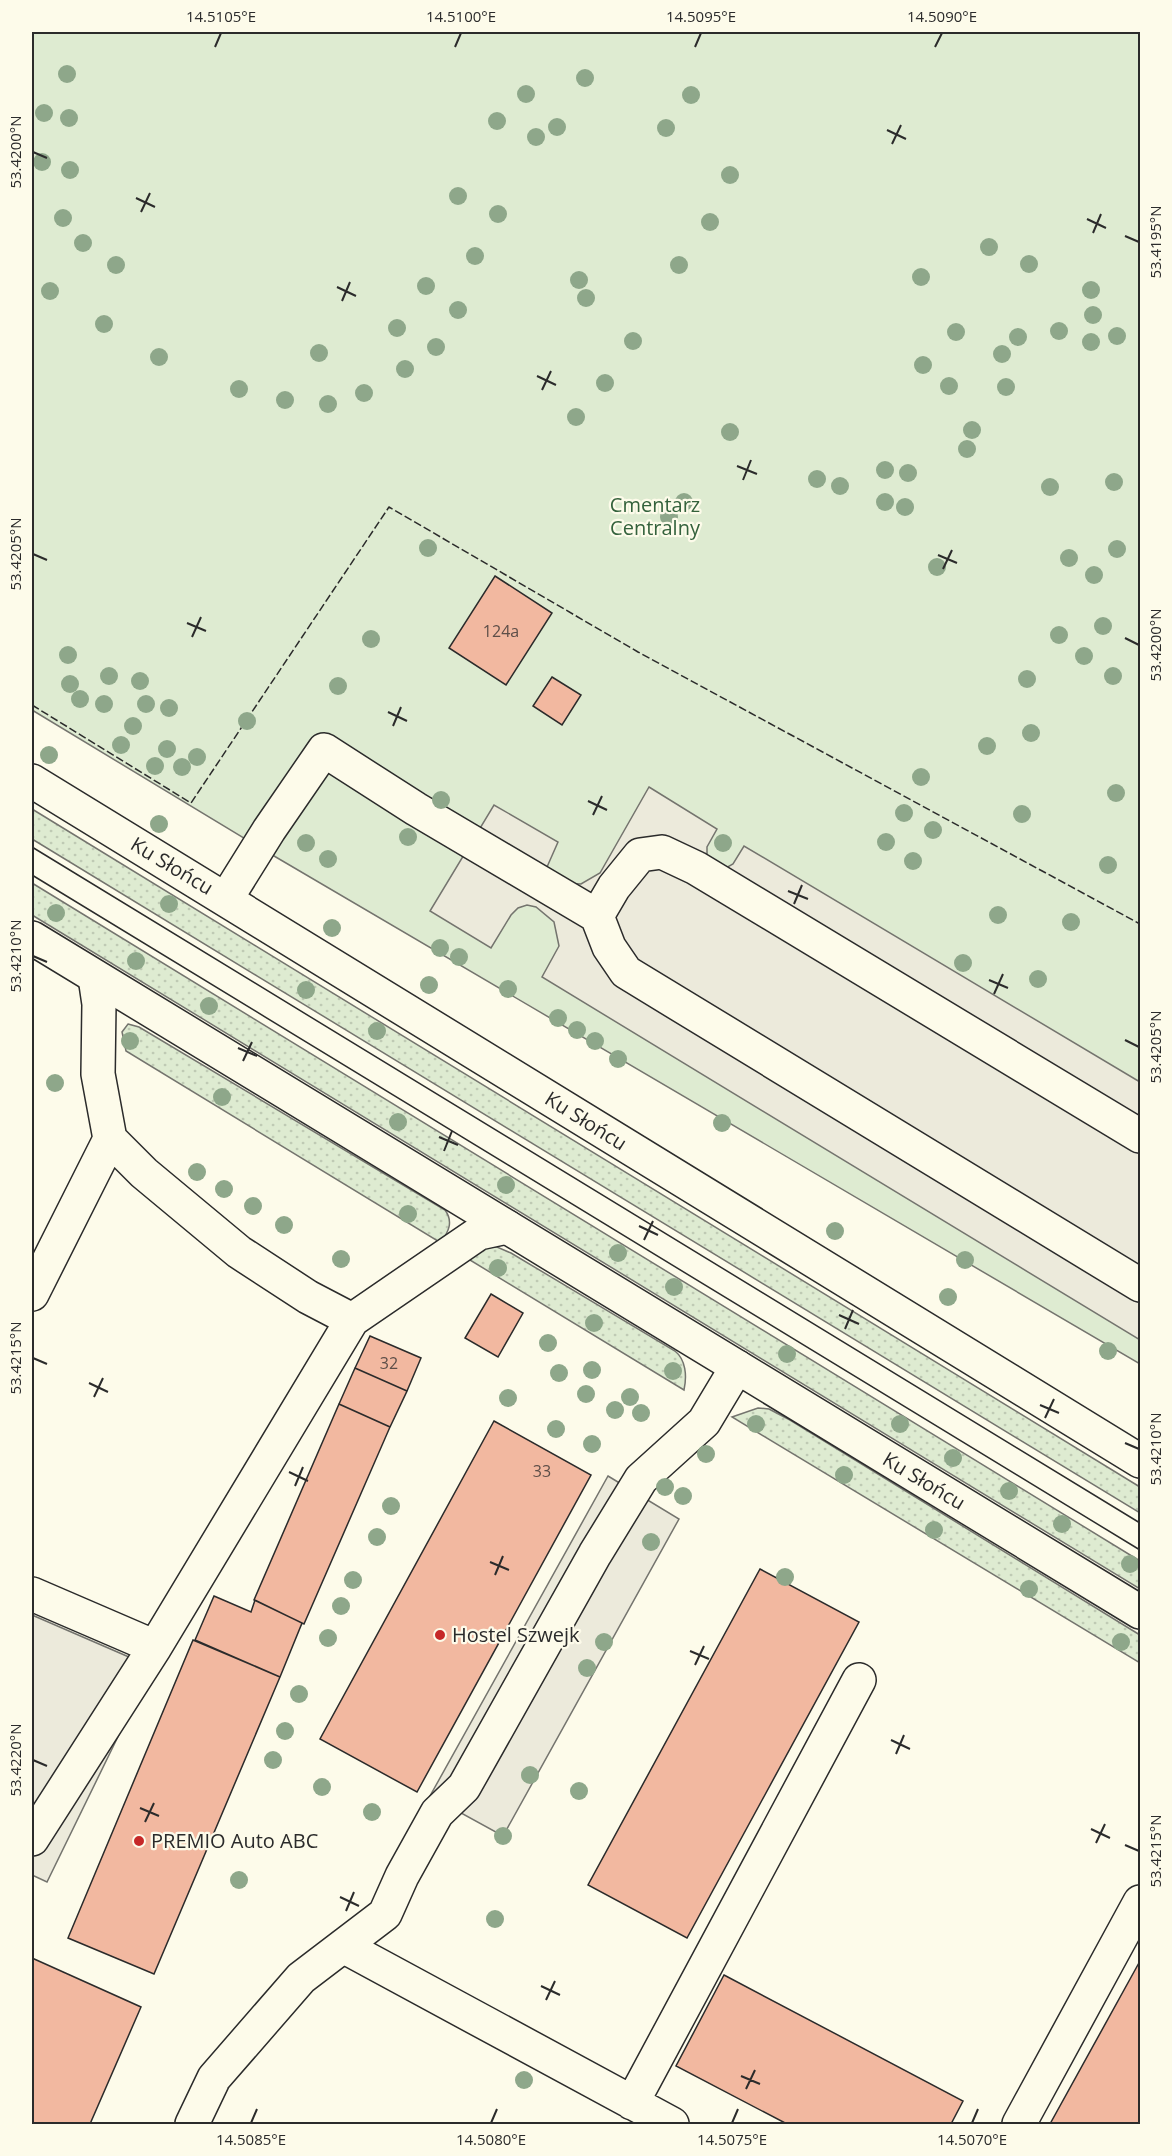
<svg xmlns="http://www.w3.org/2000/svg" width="1172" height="2156" font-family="'Open Sans',sans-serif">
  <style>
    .grass { fill: url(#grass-dots); stroke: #74746e; stroke-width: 1.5 }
    .park { fill: #deebd1; stroke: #74746e; stroke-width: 1.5 }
    .parking { fill: #eceadb; stroke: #74746e; stroke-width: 1.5 }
    .building { fill: #f2b8a0; stroke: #2b2b2b; stroke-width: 1.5 }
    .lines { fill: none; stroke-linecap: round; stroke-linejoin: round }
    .minor-casing { stroke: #2b2b2b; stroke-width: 36 }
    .major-casing { stroke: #2b2b2b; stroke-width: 36 }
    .minor { stroke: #fdfbea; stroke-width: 33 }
    .major { stroke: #fdfbea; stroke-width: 33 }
    .tram { stroke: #2b2b2b; stroke-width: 1.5 }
    .fence { stroke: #2b2b2b; stroke-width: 1.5; stroke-dasharray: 8 3; stroke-linecap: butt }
    .tree { fill: #8ea78a }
    .ticks { fill: none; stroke: #2b2b2b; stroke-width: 2 }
    .poi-dot { fill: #c62828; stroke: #fdfbea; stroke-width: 2 }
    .labels { text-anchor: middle; stroke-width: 4.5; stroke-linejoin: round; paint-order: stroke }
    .number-label { font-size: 16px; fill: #5d4e48 }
    .park-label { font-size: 20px; fill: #34623c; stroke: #fdfbea }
    .street-label { font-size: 20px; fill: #2b2b2b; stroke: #fdfbea }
    .poi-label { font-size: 20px; fill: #2b2b2b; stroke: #fdfbea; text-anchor: start }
    .neatline { fill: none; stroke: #2b2b2b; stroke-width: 2 }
    .ticks-label { font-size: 15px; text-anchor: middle; fill: #2b2b2b }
  </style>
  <defs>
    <pattern id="grass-dots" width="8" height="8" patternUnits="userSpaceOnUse" patternTransform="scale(1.5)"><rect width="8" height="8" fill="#deebd1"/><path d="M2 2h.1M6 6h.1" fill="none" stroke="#bfcab4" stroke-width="1.8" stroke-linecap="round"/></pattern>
  </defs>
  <rect width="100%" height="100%" fill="#fdfbea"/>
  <path class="grass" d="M32,809l1108,678v26l-1108,-674z
    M32,883l1108,678v28l-1108,-674z
    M128,1024l11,3 306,183c9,12 3,22 -4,33l-315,-192 -4,-19z
    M485,1247h12l14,6 164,98c11,9 12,25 9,39l-219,-133z
    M758,1408l11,1 21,11 350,215v28l-408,-246z"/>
  <path class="park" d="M32,32h1108v1332l-883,-518 -225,-136z"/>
  <path class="parking" d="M649,787l68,42 -10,18v10l19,11 7,-4 11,-18 396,236v258l-598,-363 17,-31 -5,-24 -18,-15 -9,-2 -9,3 -7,7 -20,33 -61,-37 64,-106 64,37 -11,25 16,16 18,1 19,-11z
    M608,1476l71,43 -176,317 -73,-40z
    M32,1615l120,52 -105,215 -15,-7z"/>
  <path class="building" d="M495,576l57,37 -46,72 -57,-37z
    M552,677l29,18 -19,30 -29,-19z
    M491,1294l32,19 -25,44 -33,-19z
    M370,1336l51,22 -14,33 -52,-23z
    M355,1368l52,23 -17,36 -51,-23z
    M339,1404l51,23 -86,197 -50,-24z
    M494,1421l97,54 -174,317 -97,-53z
    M760,1569l99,53 -172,316 -99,-53z
    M214,1596l37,16 4,-12 47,23 -22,54 -85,-37z
    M193,1640l87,37 -126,297 -86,-36z
    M32,1958l109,49 -51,117h-58z
    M1140,1961v163h-90z
    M724,1975l239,126 -12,23h-164l-111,-58z"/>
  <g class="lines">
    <defs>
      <path id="minor" d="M226,899l43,-69 55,-80 92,59 181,107
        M95,977l4,27 -1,70 12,65 34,34 95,79 69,45 44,23
        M1140,1136l-444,-268 -34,-16 -22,3 -26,32 -17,29 12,31 17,25 514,313
        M32,1294l78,-155
        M32,1594l123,53 197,-327 127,-87 28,-6
        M32,1839l123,-192
        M343,1946l329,178
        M632,2103l227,-423
        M192,2124l22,-46 87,-100 84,-64 17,-38 35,-63 27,-26 131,-233 46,-75 63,-57 33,-55
        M1019,2124l121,-222"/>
      <path id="major" d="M32,781l1108,680
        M32,938l1108,674"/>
    </defs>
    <use href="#minor" class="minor-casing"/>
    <use href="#major" class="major-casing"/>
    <use href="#minor" class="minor"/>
    <use href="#major" class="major"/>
    <path class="tram" d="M32,847l1108,676
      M32,875l1108,675"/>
    <path class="fence" d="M32,705l159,98 198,-296 249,145 502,272"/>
  </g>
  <g class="tree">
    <circle cx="67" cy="74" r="9"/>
    <circle cx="585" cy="78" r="9"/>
    <circle cx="526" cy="94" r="9"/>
    <circle cx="691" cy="95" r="9"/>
    <circle cx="44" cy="113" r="9"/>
    <circle cx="69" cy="118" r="9"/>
    <circle cx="497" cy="121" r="9"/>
    <circle cx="557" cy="127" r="9"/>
    <circle cx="666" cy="128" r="9"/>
    <circle cx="536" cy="137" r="9"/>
    <circle cx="42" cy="162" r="9"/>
    <circle cx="70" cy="170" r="9"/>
    <circle cx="730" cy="175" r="9"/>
    <circle cx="458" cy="196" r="9"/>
    <circle cx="498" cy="214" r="9"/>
    <circle cx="63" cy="218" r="9"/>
    <circle cx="710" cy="222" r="9"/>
    <circle cx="83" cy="243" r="9"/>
    <circle cx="989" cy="247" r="9"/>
    <circle cx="475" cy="256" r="9"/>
    <circle cx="1029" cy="264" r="9"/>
    <circle cx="116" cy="265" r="9"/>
    <circle cx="679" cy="265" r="9"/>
    <circle cx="921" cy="277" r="9"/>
    <circle cx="579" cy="280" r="9"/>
    <circle cx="426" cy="286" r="9"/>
    <circle cx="1091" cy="290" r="9"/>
    <circle cx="50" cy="291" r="9"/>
    <circle cx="586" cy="298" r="9"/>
    <circle cx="458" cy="310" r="9"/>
    <circle cx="1093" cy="315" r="9"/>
    <circle cx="104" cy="324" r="9"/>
    <circle cx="397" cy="328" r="9"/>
    <circle cx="1059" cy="331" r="9"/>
    <circle cx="956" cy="332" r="9"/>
    <circle cx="1117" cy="336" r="9"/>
    <circle cx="1018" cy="337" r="9"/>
    <circle cx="633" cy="341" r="9"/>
    <circle cx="1091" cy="342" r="9"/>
    <circle cx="436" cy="347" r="9"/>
    <circle cx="319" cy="353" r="9"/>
    <circle cx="1002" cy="354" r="9"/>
    <circle cx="159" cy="357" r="9"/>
    <circle cx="923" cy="365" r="9"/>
    <circle cx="405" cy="369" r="9"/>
    <circle cx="605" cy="383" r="9"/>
    <circle cx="949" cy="386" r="9"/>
    <circle cx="1006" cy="387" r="9"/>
    <circle cx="239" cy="389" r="9"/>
    <circle cx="364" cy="393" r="9"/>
    <circle cx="285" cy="400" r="9"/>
    <circle cx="328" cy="404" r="9"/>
    <circle cx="576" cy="417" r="9"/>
    <circle cx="972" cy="430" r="9"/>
    <circle cx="730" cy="432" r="9"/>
    <circle cx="967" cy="449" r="9"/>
    <circle cx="885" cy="470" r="9"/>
    <circle cx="908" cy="473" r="9"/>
    <circle cx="817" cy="479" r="9"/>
    <circle cx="1114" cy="482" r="9"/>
    <circle cx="840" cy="486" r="9"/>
    <circle cx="1050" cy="487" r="9"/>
    <circle cx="684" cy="502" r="9"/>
    <circle cx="885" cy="502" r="9"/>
    <circle cx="905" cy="507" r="9"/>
    <circle cx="669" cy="517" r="9"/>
    <circle cx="428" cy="548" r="9"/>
    <circle cx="1117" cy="549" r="9"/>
    <circle cx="1069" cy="558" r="9"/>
    <circle cx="937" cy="567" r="9"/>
    <circle cx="1094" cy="575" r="9"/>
    <circle cx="1103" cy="626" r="9"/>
    <circle cx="1059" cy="635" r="9"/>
    <circle cx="371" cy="639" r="9"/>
    <circle cx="68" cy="655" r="9"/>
    <circle cx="1084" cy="656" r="9"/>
    <circle cx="109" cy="676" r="9"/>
    <circle cx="1113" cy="676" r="9"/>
    <circle cx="1027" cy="679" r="9"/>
    <circle cx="140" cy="681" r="9"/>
    <circle cx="70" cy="684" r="9"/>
    <circle cx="338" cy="686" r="9"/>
    <circle cx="80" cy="699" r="9"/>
    <circle cx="104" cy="704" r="9"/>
    <circle cx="146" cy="704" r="9"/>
    <circle cx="169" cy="708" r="9"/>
    <circle cx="247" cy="721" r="9"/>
    <circle cx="133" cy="726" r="9"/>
    <circle cx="1031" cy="733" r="9"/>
    <circle cx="121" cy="745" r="9"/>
    <circle cx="987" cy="746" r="9"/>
    <circle cx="167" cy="749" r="9"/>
    <circle cx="49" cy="755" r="9"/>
    <circle cx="197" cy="757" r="9"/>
    <circle cx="155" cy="766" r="9"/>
    <circle cx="182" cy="767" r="9"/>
    <circle cx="921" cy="777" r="9"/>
    <circle cx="1116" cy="793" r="9"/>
    <circle cx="441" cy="800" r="9"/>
    <circle cx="904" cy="813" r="9"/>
    <circle cx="1022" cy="814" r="9"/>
    <circle cx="159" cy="824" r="9"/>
    <circle cx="933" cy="830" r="9"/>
    <circle cx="408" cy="837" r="9"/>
    <circle cx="886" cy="842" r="9"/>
    <circle cx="306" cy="843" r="9"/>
    <circle cx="723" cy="843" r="9"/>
    <circle cx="328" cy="859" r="9"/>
    <circle cx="913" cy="861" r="9"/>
    <circle cx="1108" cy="865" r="9"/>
    <circle cx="169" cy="904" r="9"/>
    <circle cx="56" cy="913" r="9"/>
    <circle cx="998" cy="915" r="9"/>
    <circle cx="1071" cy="922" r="9"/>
    <circle cx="332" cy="928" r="9"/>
    <circle cx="440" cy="948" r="9"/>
    <circle cx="459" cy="957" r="9"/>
    <circle cx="136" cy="961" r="9"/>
    <circle cx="963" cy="963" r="9"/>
    <circle cx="1038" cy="979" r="9"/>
    <circle cx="429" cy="985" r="9"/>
    <circle cx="508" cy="989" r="9"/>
    <circle cx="306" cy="990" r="9"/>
    <circle cx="209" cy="1006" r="9"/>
    <circle cx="558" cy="1018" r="9"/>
    <circle cx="577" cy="1030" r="9"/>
    <circle cx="377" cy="1031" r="9"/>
    <circle cx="130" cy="1041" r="9"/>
    <circle cx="595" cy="1041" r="9"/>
    <circle cx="618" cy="1059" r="9"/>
    <circle cx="55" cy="1083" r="9"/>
    <circle cx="222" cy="1097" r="9"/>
    <circle cx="398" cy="1122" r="9"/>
    <circle cx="722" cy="1123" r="9"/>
    <circle cx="197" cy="1172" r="9"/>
    <circle cx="506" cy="1185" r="9"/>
    <circle cx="224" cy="1189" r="9"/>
    <circle cx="253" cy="1206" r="9"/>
    <circle cx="408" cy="1214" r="9"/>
    <circle cx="284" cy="1225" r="9"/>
    <circle cx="835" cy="1231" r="9"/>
    <circle cx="618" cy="1253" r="9"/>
    <circle cx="341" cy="1259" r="9"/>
    <circle cx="965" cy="1260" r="9"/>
    <circle cx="498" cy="1268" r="9"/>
    <circle cx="674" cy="1287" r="9"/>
    <circle cx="948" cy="1297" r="9"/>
    <circle cx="594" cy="1323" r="9"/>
    <circle cx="548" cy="1343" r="9"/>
    <circle cx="1108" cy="1351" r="9"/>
    <circle cx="787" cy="1354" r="9"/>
    <circle cx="592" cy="1370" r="9"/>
    <circle cx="673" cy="1371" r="9"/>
    <circle cx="559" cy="1373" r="9"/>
    <circle cx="586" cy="1394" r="9"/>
    <circle cx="630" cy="1397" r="9"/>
    <circle cx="508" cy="1398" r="9"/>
    <circle cx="615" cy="1410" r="9"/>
    <circle cx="641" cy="1413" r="9"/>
    <circle cx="756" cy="1424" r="9"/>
    <circle cx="900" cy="1424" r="9"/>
    <circle cx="556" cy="1429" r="9"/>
    <circle cx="592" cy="1444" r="9"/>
    <circle cx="706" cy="1454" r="9"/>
    <circle cx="953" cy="1458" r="9"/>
    <circle cx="844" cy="1475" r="9"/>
    <circle cx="665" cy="1487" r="9"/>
    <circle cx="1009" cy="1491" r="9"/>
    <circle cx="683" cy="1496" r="9"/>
    <circle cx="391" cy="1506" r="9"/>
    <circle cx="1062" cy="1524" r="9"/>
    <circle cx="934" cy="1530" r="9"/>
    <circle cx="377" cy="1537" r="9"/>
    <circle cx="651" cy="1542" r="9"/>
    <circle cx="1130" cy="1564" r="9"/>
    <circle cx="785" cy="1577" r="9"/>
    <circle cx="353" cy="1580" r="9"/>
    <circle cx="1029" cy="1589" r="9"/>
    <circle cx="341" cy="1606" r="9"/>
    <circle cx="328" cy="1638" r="9"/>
    <circle cx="604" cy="1642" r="9"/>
    <circle cx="1121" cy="1642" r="9"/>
    <circle cx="587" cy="1668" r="9"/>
    <circle cx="299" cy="1694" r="9"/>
    <circle cx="285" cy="1731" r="9"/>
    <circle cx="273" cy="1760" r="9"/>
    <circle cx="530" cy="1775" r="9"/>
    <circle cx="322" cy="1787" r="9"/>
    <circle cx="579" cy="1791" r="9"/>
    <circle cx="372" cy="1812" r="9"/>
    <circle cx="503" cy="1836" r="9"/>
    <circle cx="239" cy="1880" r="9"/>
    <circle cx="495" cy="1919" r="9"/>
    <circle cx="524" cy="2080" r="9"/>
  </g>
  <path class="ticks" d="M215,47l6,-14M455,47l6,-14M695,47l6,-14M935,47l7,-14M887,130l19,9M892,144l9,-19M33,152l14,6M136,198l19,9M141,212l9,-19M1087,219l19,9M1093,233l8,-19M1125,236l14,6M337,287l19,9M342,301l8,-19M537,376l19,9M542,390l9,-19M737,466l20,8M743,480l8,-20M33,554l14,6M938,555l19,8M943,569l9,-19M187,623l19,8M192,637l9,-20M1125,638l14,7M388,712l19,9M393,726l8,-19M588,801l19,9M593,815l9,-19M788,891l20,8M794,904l8,-19M33,956l14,6M989,980l19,8M994,994l9,-20M1125,1040l14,7M238,1048l19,8M243,1061l9,-19M439,1137l19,8M444,1151l8,-20M639,1226l19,9M644,1240l9,-19M839,1315l20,9M845,1329l8,-19M33,1358l14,6M89,1383l19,9M94,1397l9,-19M1040,1405l19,8M1045,1418l9,-19M1125,1443l14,6M289,1472l19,9M295,1486l8,-19M490,1562l19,8M495,1575l8,-19M690,1651l19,8M695,1665l9,-19M891,1740l19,9M896,1754l8,-19M33,1760l14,6M140,1808l19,8M145,1822l9,-19M1091,1829l19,9M1096,1843l9,-19M1125,1845l14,6M340,1897l19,9M346,1911l8,-19M541,1986l19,9M546,2000l9,-19M741,2076l19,8M746,2089l9,-19M251,2123l6,-14M491,2123l6,-14M732,2123l6,-14M972,2123l6,-14"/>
  <g class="poi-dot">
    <circle cx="440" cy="1635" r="6"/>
    <circle cx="139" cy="1841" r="6"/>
  </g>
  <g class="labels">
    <g class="number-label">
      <text x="501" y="637">124a</text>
      <text x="389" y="1369">32</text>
      <text x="542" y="1477">33</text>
    </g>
    <g class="park-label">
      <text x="655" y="512">Cmentarz<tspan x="655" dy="23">Centralny</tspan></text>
    </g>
    <g class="street-label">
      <text transform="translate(172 866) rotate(31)" y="7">Ku Słońcu</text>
      <text transform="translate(586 1121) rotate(32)" y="7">Ku Słońcu</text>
      <text transform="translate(924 1481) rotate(31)" y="7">Ku Słońcu</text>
    </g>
    <g class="poi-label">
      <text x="452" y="1642">Hostel Szwejk</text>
      <text x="151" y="1848">PREMIO Auto ABC</text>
    </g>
  </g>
  <rect width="1172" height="2156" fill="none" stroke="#fdfbea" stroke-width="66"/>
  <rect x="33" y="33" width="1106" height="2090" class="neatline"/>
  <g class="ticks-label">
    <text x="221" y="22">14.5105°E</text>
    <text x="461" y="22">14.5100°E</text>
    <text x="701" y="22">14.5095°E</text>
    <text x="942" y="22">14.5090°E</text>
    <text transform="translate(16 152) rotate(-90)" y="5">53.4200°N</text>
    <text transform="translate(1156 242) rotate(-90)" y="5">53.4195°N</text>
    <text transform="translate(16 554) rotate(-90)" y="5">53.4205°N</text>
    <text transform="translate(1156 645) rotate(-90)" y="5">53.4200°N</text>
    <text transform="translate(16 956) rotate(-90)" y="5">53.4210°N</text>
    <text transform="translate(1156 1047) rotate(-90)" y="5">53.4205°N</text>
    <text transform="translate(16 1358) rotate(-90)" y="5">53.4215°N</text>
    <text transform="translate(1156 1449) rotate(-90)" y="5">53.4210°N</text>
    <text transform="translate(16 1760) rotate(-90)" y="5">53.4220°N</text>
    <text transform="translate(1156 1851) rotate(-90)" y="5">53.4215°N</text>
    <text x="251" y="2145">14.5085°E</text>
    <text x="491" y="2145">14.5080°E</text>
    <text x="732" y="2145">14.5075°E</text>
    <text x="972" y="2145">14.5070°E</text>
  </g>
</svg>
